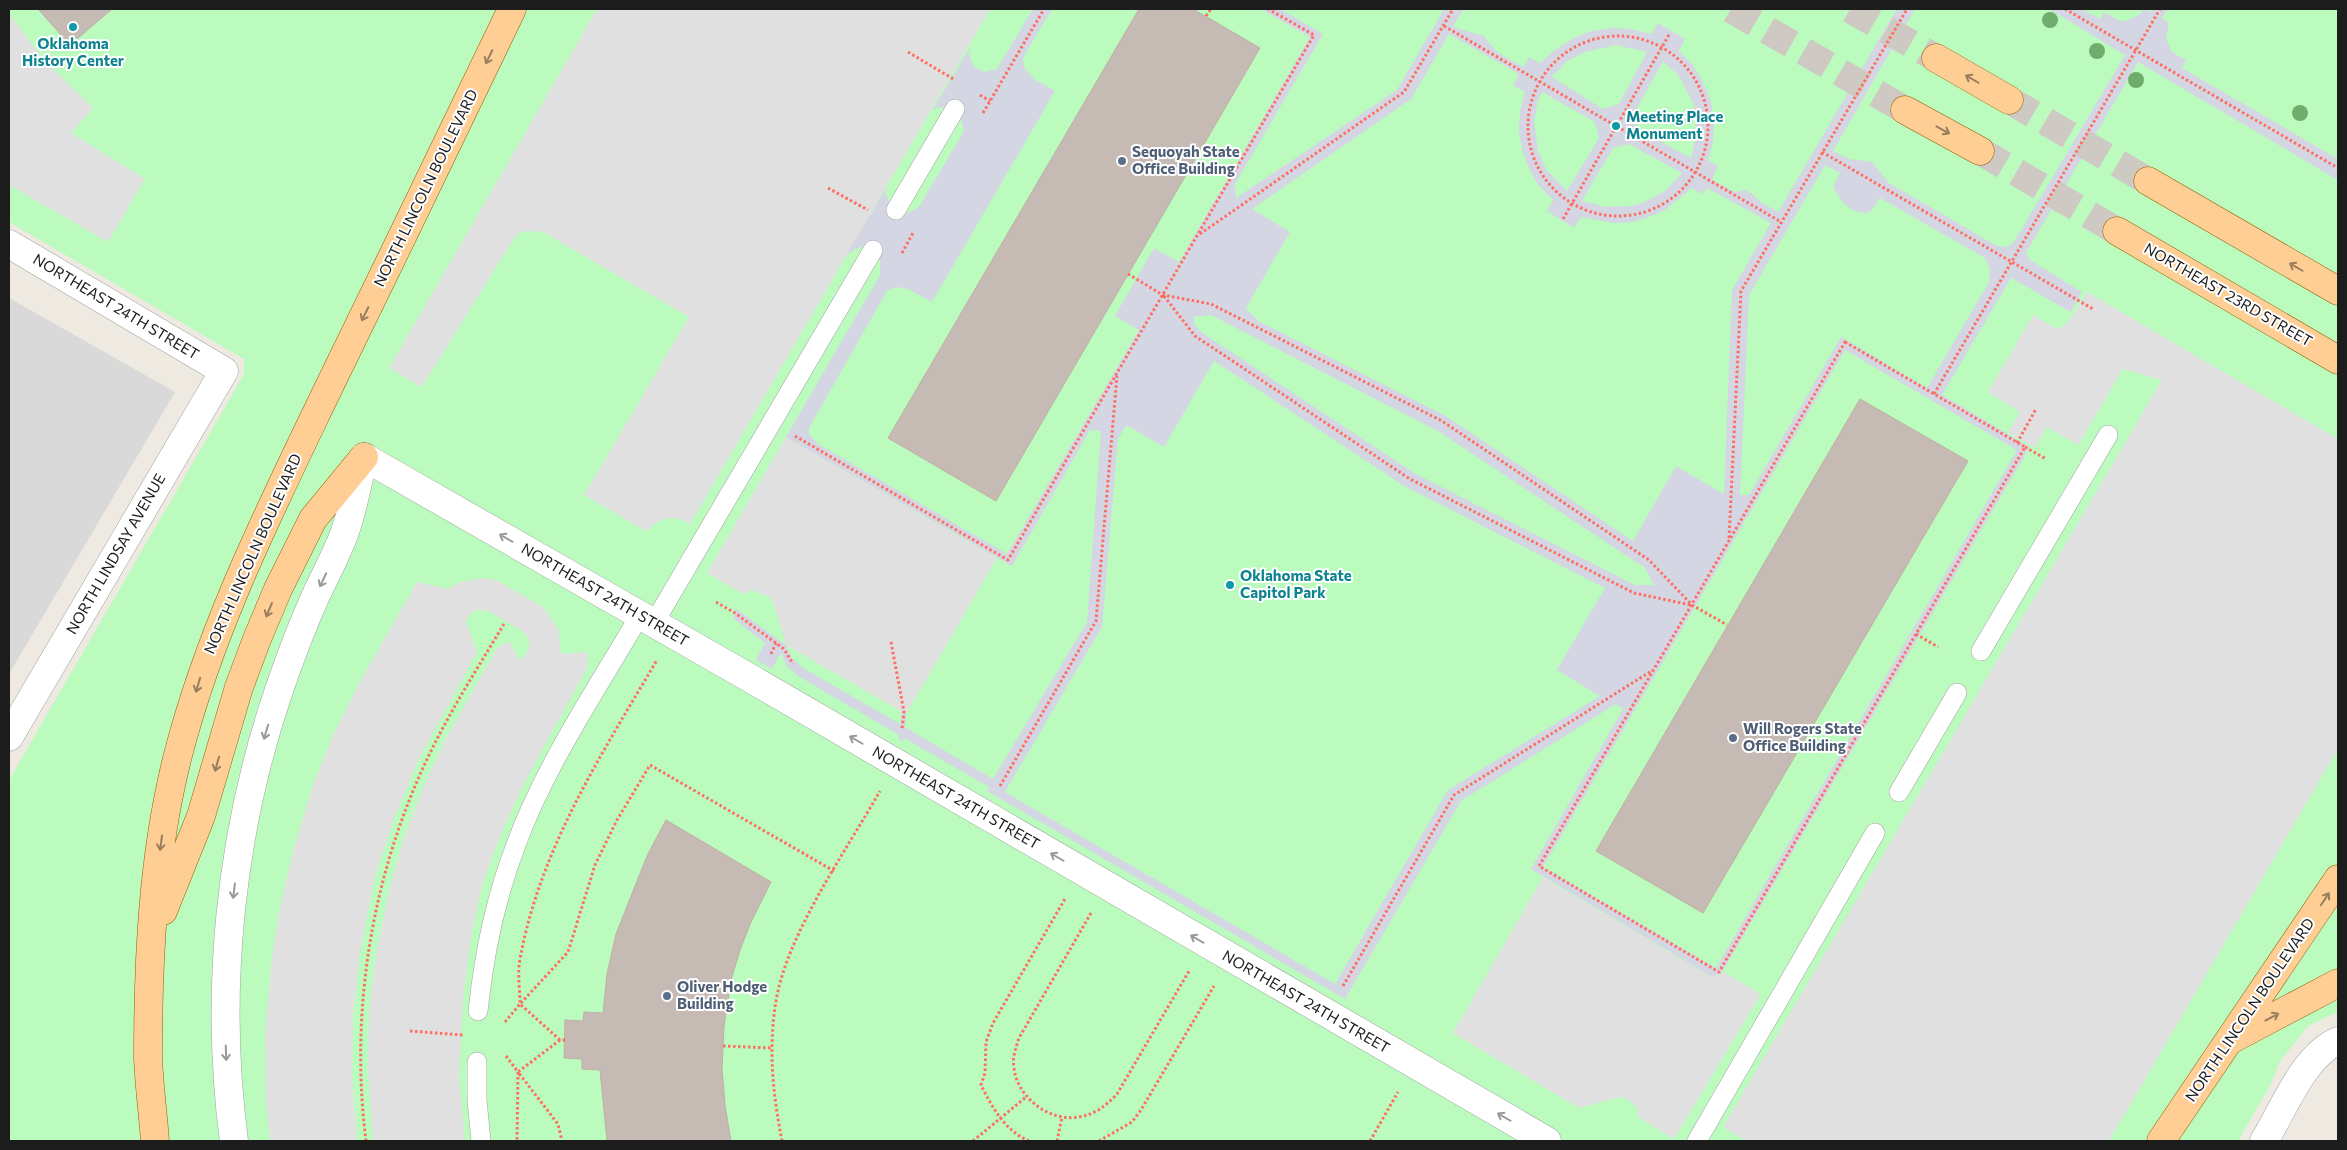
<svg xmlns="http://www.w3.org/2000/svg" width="2347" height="1150" font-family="Commissioner,sans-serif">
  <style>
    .residential { fill: #dad9d9 }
    .park { fill: #bbfbbe }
    .parking { fill: #e0e0e0 }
    .plaza { fill: #d5d6e3; fill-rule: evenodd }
    .building { fill: #c5bbb4; stroke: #c0afa3 }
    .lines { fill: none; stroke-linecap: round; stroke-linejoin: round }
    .primary-tunnel { stroke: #cecac3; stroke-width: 28; stroke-dasharray: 28 14; stroke-linecap: butt }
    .service-casing { stroke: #a3a3a3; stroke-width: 20 }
    .minor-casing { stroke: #a3a3a3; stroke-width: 29 }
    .tertiary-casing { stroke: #a3a3a3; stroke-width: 29 }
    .primary-casing { stroke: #945f00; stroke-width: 29 }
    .path { stroke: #fe6e62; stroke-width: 3; stroke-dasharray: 2.5 2.5; stroke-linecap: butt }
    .service { stroke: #fff; stroke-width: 19 }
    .minor { stroke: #fff; stroke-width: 28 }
    .tertiary { stroke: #fff; stroke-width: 28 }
    .primary { stroke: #fece95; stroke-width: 28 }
    .tree { fill: #70ad6d }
    .oneway { stroke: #987e5f }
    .oneway2 { stroke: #999 }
    .culture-dot { fill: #0f9aa8; stroke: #fff; stroke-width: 2 }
    .service-dot { fill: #5c6f8a; stroke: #fff; stroke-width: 2 }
    .labels { text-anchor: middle; stroke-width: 4; stroke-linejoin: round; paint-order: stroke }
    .culture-label { font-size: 15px; font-weight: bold; fill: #0d838f; stroke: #fff; text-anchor: start }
    .service-label { font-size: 15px; font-weight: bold; fill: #4e5e75; stroke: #fff; text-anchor: start }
    .street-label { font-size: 15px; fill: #1c1c1c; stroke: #fff }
  </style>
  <rect width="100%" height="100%" fill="#eee9e1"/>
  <path class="residential" d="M9,298l166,94 -166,282z"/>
  <path class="park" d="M9,9h2329v1003l-30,14 -28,35 -11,27 -31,53h-2229v-361l226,-390 9,-16v-15l-235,-137z"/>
  <path class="parking" d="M597,9h393l-300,515 -10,-5 -11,-1 -10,3 -13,10 -62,-36 105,-178 -146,-85 -18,-1 -9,4 -94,152 -33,-19z
    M9,14l37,48 47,46 -22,25 74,46 -37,63 -99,-57z
    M2087,292l251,147v310l-229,392h-363l-23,-14 439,-747 -39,-11 -45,76 -31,-18 -12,21 -27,-16 12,-20 -32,-20 45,-77 22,13h5l10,-8z
    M786,437l211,121 -91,156 -120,-69 -12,-41 -5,-7 -17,-7 -9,4 -36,-21z
    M483,578l13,2 47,27 16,23 1,20 3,4 25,-2 -1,16 -66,121 -23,52 -16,45 -11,51 -8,63 -4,75 6,66h-92l-5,-73 1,-56 7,-57 13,-64 14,-51 20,-52 21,-46 53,-94 12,-7 9,17 4,2 7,-11v-8l-5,-9 -36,-21 -11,-1 -7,4 -4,8 11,30 -58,107 -24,57 -20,61 -15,75 -7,64 -1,59 5,66h-87l-4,-38 -1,-67 6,-70 9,-60 14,-58 18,-60 21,-53 29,-57 55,-96 31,7 12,-7z
    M1543,877l167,99 11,-2 3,-2 37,22 -87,145 -36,-22 -1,-10 -10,-8 -7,-2 -41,11 -126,-75z"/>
  <path class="plaza" d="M1033,9h19l-29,49 1,9 10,12 21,12 -123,211 -24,-13 -11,-2 -10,4 -78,137v6l9,10 189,110 132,-224 -24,-14 39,-68 25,14 131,-225 -49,-28h19l43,25 -88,150 1,14 161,-108 47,-81h19l-10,18 31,9 13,16 26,15 6,-10 11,6 15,-13 17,-11 19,-8 20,-3 20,1 20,5 7,-11 27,16 -6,12 14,14 10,17 8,19 3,20 -1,20 -5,19 10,6 -6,14 23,12 10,-2 7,4 9,8 17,10 119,-203h18l-82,142 16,8 23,3 17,21 108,63 9,1 8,-5 111,-187 -76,-46h33l18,10 4,-7 14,8 7,1 14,-6 5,-6 7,3 2,-3h15l-6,9 7,5 -3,16 6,13 14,8 -4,8 156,91v21l-200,-118 -112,191 4,7 52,32 -11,20 -60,-34 -69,117 88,52 -309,527 -10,2 -180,-107 92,-160 -7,-5 -155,97 -116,198 -358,-208 2,-4 -85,-49 -1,4 -5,-3 1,-4 -101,-59 -11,-9 -6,-14 -9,16 -16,-9 9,-17 -31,-24 1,-11 51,37 7,14 10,9 97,56 2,-13 4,3 -1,13 88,52 94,-157 14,-191 -11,-1 -78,136 -226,-129 94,-162v-15l-3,-6 -11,-7h-6l-14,8 41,-68 -1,7 5,13 11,5 6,1 11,-6 45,-76 -5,-19 -11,-5 -12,1 -4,3 39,-65 -2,7 4,13 11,6 13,-3zM1449,34l70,40 -6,11 12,7 -5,19 -1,19 3,20 7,19 10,17 14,14 -6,11 27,17 7,-11 34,6 18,-1 16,-5 16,-7 27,-22 10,6 5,-6 64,35 -39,67 -8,204 -48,-28 -43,75 -187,-125 -188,-95 -12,-13 44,-76 -38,-23 159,-110zM1616,45l31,7 -28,52 -16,5 -51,-32 14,-15 19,-10zM1663,61l16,15 15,29 2,32 -5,21 -53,-29 -4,-16zM1542,92l53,30 4,16 -32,53 -21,-22 -8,-19 -4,-29 4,-20zM1629,144l53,29 -17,18 -22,12 -12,3 -25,1 -24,-6 31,-53zM1825,165l15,8 -7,14 10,16 11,8 12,2 6,-3 8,-12 105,60 5,11 -1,13 -62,106 -86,-51 -92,158h-9l9,-200zM1211,315l227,116 207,137 9,17h-19l-221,-112 -213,-141 -6,-7 -2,-8zM1845,350l172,100 -301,518 -173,-101zM1214,361l192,126 199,101 -48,82 43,26 -152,94 -113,194 -330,-192 97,-165 16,-188 8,-14 38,22z"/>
  <path class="building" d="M38,9h74l-42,36z
    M1139,9h54l67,39 -264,453 -108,-63z
    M1860,399l108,62 -265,452 -107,-62z
    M666,820l105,62 -20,40 -11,28 -9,30 -7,46 -2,42 3,37 6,36h-124l-7,-71 -18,-1v-10l-18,-1 1,-38 18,1 1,-9 19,1 4,-39 9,-40 31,-78z"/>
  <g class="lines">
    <path class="primary-tunnel" d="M1731,9l174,101
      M1850,9l86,49
      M2009,100l139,81
      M1980,151l137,80"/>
    <defs>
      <path id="service" d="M896,210l59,-101
        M654,623l219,-373
        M1981,651l127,-216
        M1899,792l58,-99
        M478,1011c6,-58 18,-115 39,-169 29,-78 81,-155 123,-227
        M477,1062v38l4,41
        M1697,1141l178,-308"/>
      <path id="minor" d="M9,244l215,127 -215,366
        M2264,1141c20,-32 39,-85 74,-100"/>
      <path id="tertiary" d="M234,1141c-20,-150 -4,-307 45,-451 11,-32 23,-64 37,-95 9,-19 19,-38 27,-58 10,-25 14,-54 21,-80l391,224 792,460"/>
      <path id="primary" d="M1936,58l73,42
        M1905,110l75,41
        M2148,181l190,110
        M2117,231l221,129
        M163,911l38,-95 38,-129 18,-48 21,-50 35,-70 51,-62
        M2232,1039l106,-56
        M155,1141c-2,-28 -6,-56 -7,-84 0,-101 5,-204 30,-302 33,-128 92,-245 149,-364 62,-127 124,-255 185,-382
        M2161,1141l177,-262"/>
    </defs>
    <use href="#service" class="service-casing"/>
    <use href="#minor" class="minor-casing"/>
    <use href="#tertiary" class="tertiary-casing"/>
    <use href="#primary" class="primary-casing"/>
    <path class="path" d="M2065,9l273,159
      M1206,16l5,-7
      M1444,26l337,196
      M1528 126a90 90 0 1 1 180 0a90 90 0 1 1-180 0Z
      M908,52l47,28
      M980,95l10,6
      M983,113l61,-104
      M1822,152l271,157
      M828,188l40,22
      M1563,219l107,-186
      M1200,234l204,-142 49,-83
      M902,253l11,-20
      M1128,274l35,21 48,9 231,117 207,139 43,45 35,20
      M1164,296l31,40 215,143 224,114 57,12
      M1845,342l180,105 -306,525 -180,-106z
      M1934,394l226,-385
      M795,436l213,124 306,-525 -46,-26
      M2017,443l19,-34
      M2025,447l21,12
      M1729,538l12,-247 166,-282
      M716,602l19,11 49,36 9,15
      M1916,634l22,13
      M891,642l13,70 -2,17
      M771,654l5,-11
      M1000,786l96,-165 21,-245
      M1091,913l-72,125c-3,10 -7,19 -5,30 3,29 35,54 64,49 16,-2 28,-11 39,-23l72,-123
      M1343,986l111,-191 199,-125
      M505,1022l15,-18c0,-14 -3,-31 0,-45 20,-110 81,-204 137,-299
      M410,1031l53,4
      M560,1040l-42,32 40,52 4,17
      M565,1040h-5l-40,-36 48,-52 27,-87 22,-45 33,-55 184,106
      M723,1046l49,2
      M506,1056l12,16 -1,69
      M366,1141c-17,-134 7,-275 68,-396 21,-42 46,-81 70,-121
      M782,1141c-9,-46 -14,-92 -6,-140 11,-67 70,-150 104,-210
      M973,1141l53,-44
      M1029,1141c-24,-10 -37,-34 -48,-56l4,-12 1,-31 7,-19 73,-126
      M1057,1141l5,-24
      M1099,1141l33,-19 9,-12 73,-124
      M1370,1141l28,-49"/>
    <use href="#service" class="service"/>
    <use href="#minor" class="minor"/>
    <use href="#tertiary" class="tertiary"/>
    <use href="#primary" class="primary"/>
  </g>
  <g class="tree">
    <circle cx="2050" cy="20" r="8"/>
    <circle cx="2097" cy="51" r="8"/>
    <circle cx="2136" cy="80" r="8"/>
    <circle cx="2300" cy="113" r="8"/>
  </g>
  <defs><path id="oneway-shaft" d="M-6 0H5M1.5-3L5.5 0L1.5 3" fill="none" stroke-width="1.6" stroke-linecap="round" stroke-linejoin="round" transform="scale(1.25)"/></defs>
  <g class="oneway">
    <use href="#oneway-shaft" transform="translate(489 57) rotate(116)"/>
    <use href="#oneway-shaft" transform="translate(1972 79) rotate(-150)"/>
    <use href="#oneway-shaft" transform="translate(1943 130) rotate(29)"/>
    <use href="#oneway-shaft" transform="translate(2296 267) rotate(-150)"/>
    <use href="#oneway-shaft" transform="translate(365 314) rotate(116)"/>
    <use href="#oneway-shaft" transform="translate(269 610) rotate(113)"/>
    <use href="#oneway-shaft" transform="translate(198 685) rotate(107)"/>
    <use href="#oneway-shaft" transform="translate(217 764) rotate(106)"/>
    <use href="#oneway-shaft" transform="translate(161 843) rotate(98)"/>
    <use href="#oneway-shaft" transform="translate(2325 899) rotate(-56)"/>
    <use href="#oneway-shaft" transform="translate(2272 1017) rotate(-28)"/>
  </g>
  <g class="oneway2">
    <use href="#oneway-shaft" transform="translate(506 538) rotate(-150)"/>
    <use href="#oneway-shaft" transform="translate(323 580) rotate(115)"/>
    <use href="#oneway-shaft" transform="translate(266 732) rotate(107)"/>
    <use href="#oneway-shaft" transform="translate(856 740) rotate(-150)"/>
    <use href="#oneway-shaft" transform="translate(1057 857) rotate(-150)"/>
    <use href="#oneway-shaft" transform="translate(234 891) rotate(97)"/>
    <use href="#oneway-shaft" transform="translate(1197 939) rotate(-150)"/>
    <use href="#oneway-shaft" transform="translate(226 1053) rotate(88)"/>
    <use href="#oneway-shaft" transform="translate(1504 1117) rotate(-150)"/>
  </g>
  <g class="culture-dot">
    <circle cx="73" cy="27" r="5"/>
    <circle cx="1616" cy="126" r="5"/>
    <circle cx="1230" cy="585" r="5"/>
  </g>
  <g class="service-dot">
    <circle cx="1122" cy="161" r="5"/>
    <circle cx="1733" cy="738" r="5"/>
    <circle cx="667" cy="996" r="5"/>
  </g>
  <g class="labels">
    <g class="culture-label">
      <text x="73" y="49" text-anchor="middle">Oklahoma<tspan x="73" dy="17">History Center</tspan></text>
      <text x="1626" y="122">Meeting Place<tspan x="1626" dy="17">Monument</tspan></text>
      <text x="1240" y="581">Oklahoma State<tspan x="1240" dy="17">Capitol Park</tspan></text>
    </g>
    <g class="service-label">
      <text x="1132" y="157">Sequoyah State<tspan x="1132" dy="17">Office Building</tspan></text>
      <text x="1743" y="734">Will Rogers State<tspan x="1743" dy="17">Office Building</tspan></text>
      <text x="677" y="992">Oliver Hodge<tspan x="677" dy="17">Building</tspan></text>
    </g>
    <g class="street-label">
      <text transform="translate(426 188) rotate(-64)" y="5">NORTH LINCOLN BOULEVARD</text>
      <text transform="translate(2228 295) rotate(30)" y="5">NORTHEAST 23RD STREET</text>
      <text transform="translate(116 307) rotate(31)" y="5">NORTHEAST 24TH STREET</text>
      <text transform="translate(116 554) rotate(-60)" y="5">NORTH LINDSAY AVENUE</text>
      <text transform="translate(253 554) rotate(-66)" y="5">NORTH LINCOLN BOULEVARD</text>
      <text transform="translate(605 595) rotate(30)" y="5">NORTHEAST 24TH STREET</text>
      <text transform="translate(956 798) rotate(30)" y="5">NORTHEAST 24TH STREET</text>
      <text transform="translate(1306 1002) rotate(30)" y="5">NORTHEAST 24TH STREET</text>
      <text transform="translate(2250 1010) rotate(-56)" y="5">NORTH LINCOLN BOULEVARD</text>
    </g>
  </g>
  <rect width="2347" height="1150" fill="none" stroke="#1c1c1c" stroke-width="20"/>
</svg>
